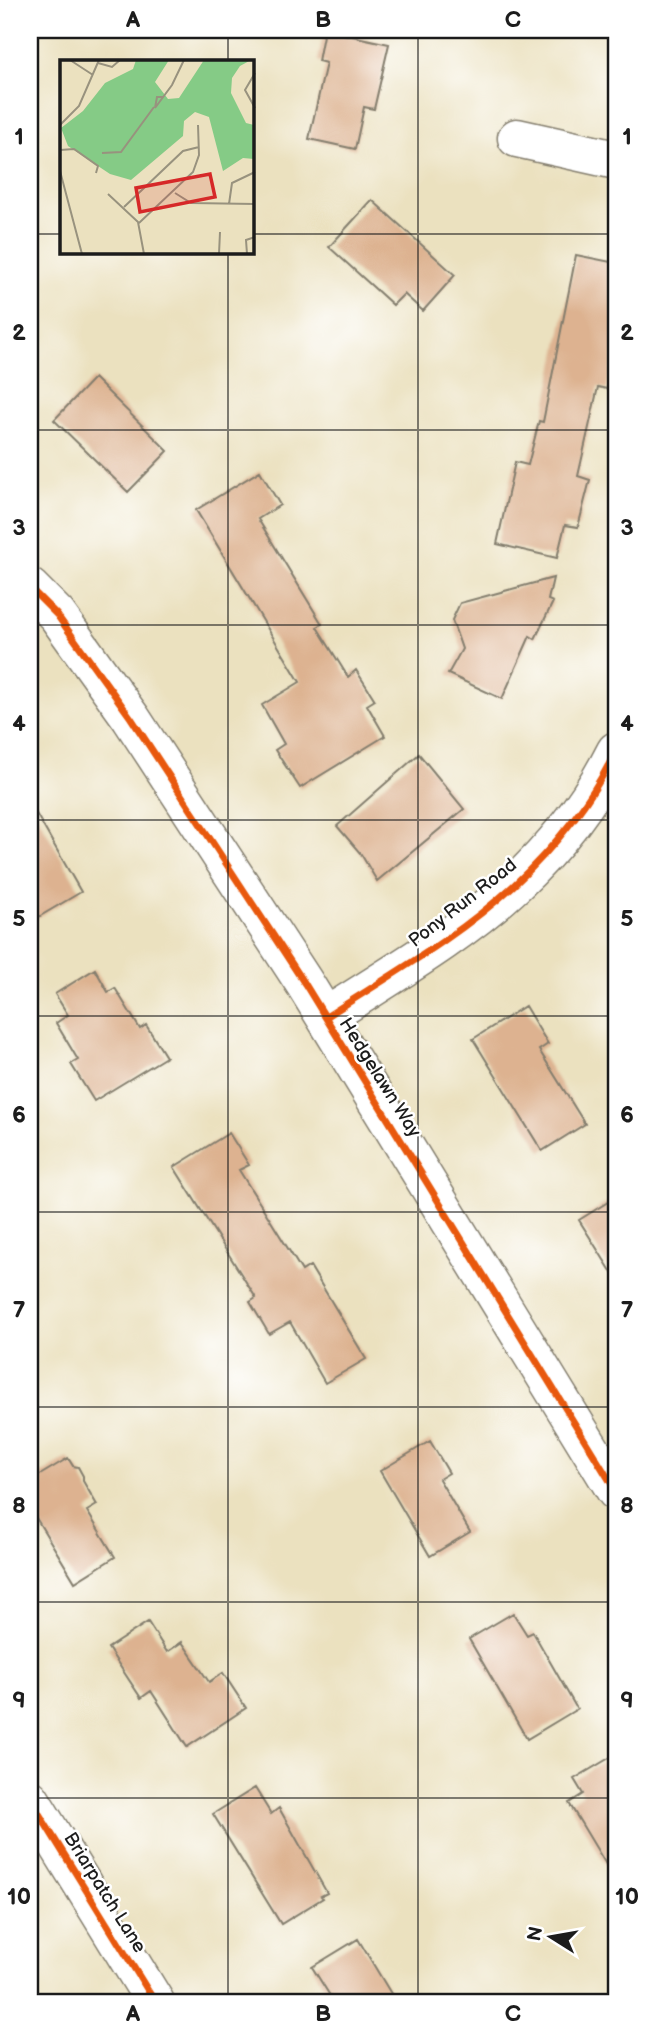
<svg xmlns="http://www.w3.org/2000/svg" width="646" height="2032" font-family="'Balsamiq Sans',sans-serif">
  <style>
    .building { fill: #ddb290 }
    .lines { fill: none; stroke-linecap: round; stroke-linejoin: round }
    .street-casing { stroke: #847e6e; stroke-width: 41 }
    .street { stroke: #fff; stroke-width: 38 }
    .cycleway-casing { stroke: #fff; stroke-width: 11 }
    .cycleway { stroke: #e8590c; stroke-width: 7 }
    .grid { fill: none; stroke: #1c1c1c; stroke-width: 2; stroke-opacity: 0.55 }
    .labels { text-anchor: middle; stroke-width: 5; stroke-linejoin: round; paint-order: stroke }
    .street-label { font-size: 19px; fill: #1c1c1c; stroke: #fff }
    .inset-road { fill: none; stroke: #98927e; stroke-width: 2 }
    .view { fill: #d62828; fill-opacity: 0.15; stroke: #d62828; stroke-width: 3.5 }
    .inset-edge { fill: none; stroke: #1c1c1c; stroke-width: 3.5 }
    .neatline { fill: none; stroke: #1c1c1c; stroke-width: 2.5 }
    .grid-label { font-size: 23px; text-anchor: middle; font-weight: bold; fill: #1c1c1c }
  </style>
  <rect width="100%" height="100%" fill="#fff"/>
  <filter id="ink" filterUnits="userSpaceOnUse"><feTurbulence type="fractalNoise" baseFrequency=".0143" numOctaves="2"/><feDisplacementMap in="SourceGraphic" scale="14" xChannelSelector="R" yChannelSelector="G"/><feConvolveMatrix kernelMatrix="1 2 1 2 8 2 1 2 1" color-interpolation-filters="sRGB"/></filter>
  <filter id="wash" filterUnits="userSpaceOnUse"><feTurbulence type="fractalNoise" baseFrequency=".00686" numOctaves="4" result="noise"/><feDisplacementMap in="SourceGraphic" scale="28" xChannelSelector="R" yChannelSelector="G"/><feGaussianBlur stdDeviation="1.57" result="paint"/><feColorMatrix in="noise" values="0 0 0 0 0 0 0 0 0 0 0 0 0 0 0 0 0 1.4 0 .05"/><feComposite in="paint" operator="in"/></filter>
  <g filter="url(#wash)">
    <rect width="100%" height="100%" fill="#ebe1bf"/>
    <g id="blocks">
      <path class="building" d="M324,30l65,14 -15,65 -10,-2 -9,42 -46,-10 17,-76 -8,-2z
        M372,200l83,75 -32,36 -19,-17 -11,11 -64,-58z
        M576,255l40,8v79l-9,47 -9,-2 -20,89 12,4 -12,47 -13,-2 -8,33 -60,-14 18,-82 13,3 11,-44 4,1z
        M94,378l74,73 -40,41 -74,-72z
        M260,471l20,34 -22,14 64,105 -5,3 31,50 8,-7 19,30 -8,5 18,31 -85,52 -25,-38 9,-6 -22,-39 38,-23 -104,-172z
        M553,578l-5,22 5,2 -18,37 -5,-3 -28,63 -54,-25 14,-25 -10,-29 8,-17z
        M419,754l45,55 -87,72 -16,-27 -24,-28z
        M30,803l51,89 -51,30z
        M95,969l13,23 7,-4 25,41 6,-4 20,32 -72,44 -23,-37 7,-4 -22,-37 12,-8 -13,-21z
        M525,1006l23,38 -9,6 46,74 -43,27 -69,-112z
        M229,1133l20,32 -10,5 63,101 8,-5 56,93 -41,24 -35,-61 -21,12 -19,-32 6,-4 -82,-131z
        M616,1197v82l-37,-59z
        M430,1441l19,32 -10,6 31,53 -40,24 -50,-85z
        M68,1458l5,8 5,1 5,9v5l14,24 -10,6 28,46 -40,25 -45,-74v-27z
        M513,1613l14,22 6,-3 44,77 -50,30 -58,-100z
        M148,1622l19,30 15,-10 27,40 14,-9 23,35 -59,39 -36,-56 -10,7 -33,-50z
        M616,1754v127l-47,-78 14,-9 -9,-15z
        M255,1788l16,26 8,-6 48,85 -6,3 2,2 -42,26 -68,-110z
        M358,1939l38,63h-62l-22,-35z"/>
    </g>
  </g>
  <g filter="url(#ink)">
    <use href="#blocks" fill-opacity="0" stroke="#847e6e" stroke-width="2"/>
    <g class="lines">
      <defs>
        <path id="street" d="M517,138l99,22
          M30,588l27,27 74,103 174,266 311,507
          M326,1017c63,-41 132,-80 187,-131 41,-38 78,-85 103,-135
          M30,1799l125,203"/>
      </defs>
      <use href="#street" class="street-casing"/>
      <use href="#street" class="street"/>
      <defs>
        <path id="cycleway" d="M30,588l27,27 74,103 174,266 311,507
          M326,1017c63,-41 132,-80 187,-131 41,-38 78,-85 103,-135
          M30,1799l125,203"/>
      </defs>
      <use href="#cycleway" class="cycleway-casing"/>
      <use href="#cycleway" class="cycleway"/>
    </g>
  </g>
  <path class="grid" d="M228,30v31M418,30v1972M30,234h31M252,234h364M228,252v1750M30,430h586M30,625h586M30,820h586M30,1016h586M30,1212h586M30,1407h586M30,1602h586M30,1798h586"/>
  <g class="labels">
    <g class="street-label">
      <text transform="translate(462 902) rotate(-38)" y="7">Pony Run Road</text>
      <text transform="translate(381 1077) rotate(58)" y="7">Hedgelawn Way</text>
      <text transform="translate(106 1892) rotate(58)" y="7">Briarpatch Lane</text>
    </g>
  </g>
  <g transform="translate(60 60)">
    <rect width="194" height="194" fill="#ebe1bf"/>
    <path d="M76,0h33l-14,22 13,17 11,-1 25,-38h47l-11,6 -8,12 -1,15 15,30 8,2v34l-11,-1 -20,13 -14,-54 -14,-5 -11,9 -1,15 -52,44 -21,-6 -42,-28 -7,-18 22,-17 22,-28 28,-14z" fill="#85cb86"/>
    <path class="inset-road" d="M10,0l23,15M38,3l14,4 8,-7M195,13l-10,17 10,18M103,37h-6l-2,11 17,-23 12,-25M0,65l19,-19 20,-46M0,90l14,-1 24,17 -2,7M42,93l19,-1 33,-45M0,111l22,83M115,133l16,10 64,1M48,134l30,28 6,32M169,144l3,-21 23,-11M64,147l59,-56 16,-4M79,163l54,-51 6,-17 -1,-30M128,194h23M159,194l1,-22M187,194l-1,-14 9,-3"/>
    <path class="view" d="M150,114l5,23 -75,15 -4,-24z"/>
    <rect width="194" height="194" class="inset-edge"/>
  </g>
  <rect width="646" height="2032" fill="none" stroke="#fff" stroke-width="77"/>
  <g transform="translate(551 1937) rotate(281)" stroke="#ffffff" stroke-width="5" paint-order="stroke">
  <path d="M0-5L12 26L0 18L-12 26Z" fill="#1c1c1c"/>
  <text y="-10" font-size="19" font-weight="bold" text-anchor="middle" fill="#1c1c1c">N</text>
  </g>
  <rect x="38" y="38" width="570" height="1956" class="neatline"/>
  <g class="grid-label">
    <text x="133" y="27">A</text>
    <text x="323" y="27">B</text>
    <text x="513" y="27">C</text>
    <text x="19" y="144">1</text>
    <text x="627" y="144">1</text>
    <text x="19" y="340">2</text>
    <text x="627" y="340">2</text>
    <text x="19" y="535">3</text>
    <text x="627" y="535">3</text>
    <text x="19" y="731">4</text>
    <text x="627" y="731">4</text>
    <text x="19" y="926">5</text>
    <text x="627" y="926">5</text>
    <text x="19" y="1122">6</text>
    <text x="627" y="1122">6</text>
    <text x="19" y="1317">7</text>
    <text x="627" y="1317">7</text>
    <text x="19" y="1513">8</text>
    <text x="627" y="1513">8</text>
    <text x="19" y="1708">9</text>
    <text x="627" y="1708">9</text>
    <text x="19" y="1904">10</text>
    <text x="627" y="1904">10</text>
    <text x="133" y="2021">A</text>
    <text x="323" y="2021">B</text>
    <text x="513" y="2021">C</text>
  </g>
</svg>
